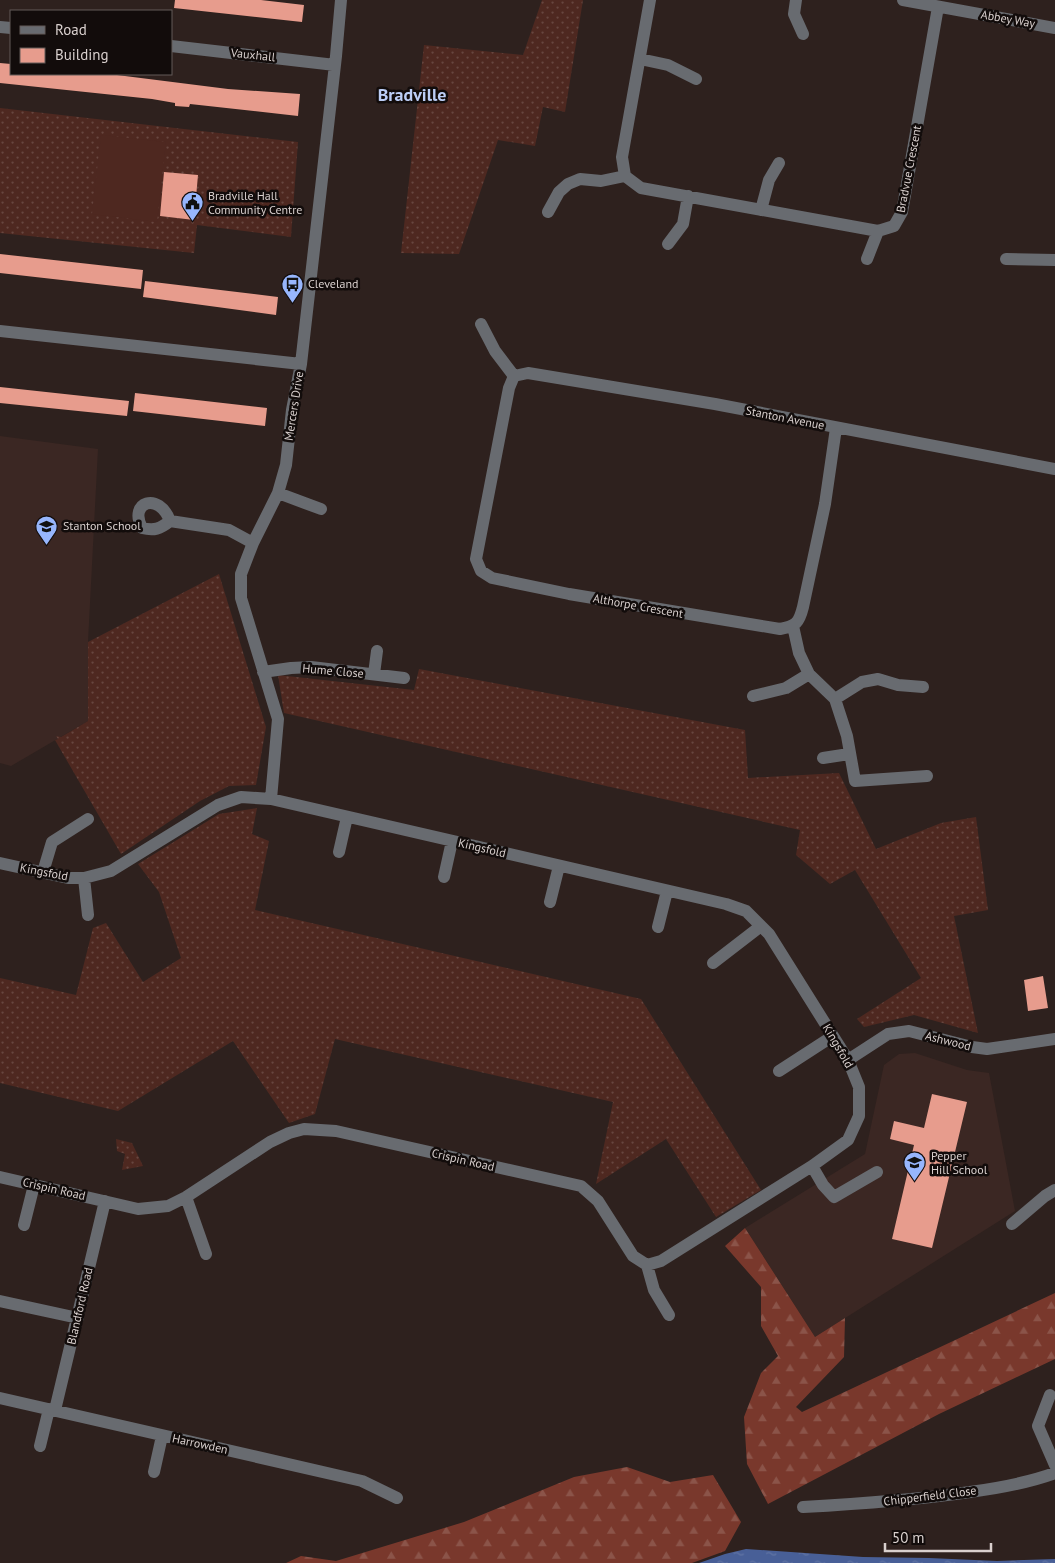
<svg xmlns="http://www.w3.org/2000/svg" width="1055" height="1563" font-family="'PT Sans',sans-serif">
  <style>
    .built { fill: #3b2723 }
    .grass { fill: url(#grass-dots) }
    .forest { fill: url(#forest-firs) }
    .pitch { fill: #4e2820 }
    .water { fill: url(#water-ripples) }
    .building { fill: #e79c8d }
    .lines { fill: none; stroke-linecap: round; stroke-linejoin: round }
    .minor { stroke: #686b70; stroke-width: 12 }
    .labels { text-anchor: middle; stroke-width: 5; stroke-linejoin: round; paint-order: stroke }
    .street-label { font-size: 12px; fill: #d9d0ce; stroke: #120c0b }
    .poi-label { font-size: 12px; fill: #d9d0ce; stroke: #120c0b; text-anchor: start }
    .district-label { font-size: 18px; font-weight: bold; fill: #bccef6; stroke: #120c0b }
  </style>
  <defs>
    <pattern id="grass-dots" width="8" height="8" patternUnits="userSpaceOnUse" patternTransform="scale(1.25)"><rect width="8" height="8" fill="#4e2820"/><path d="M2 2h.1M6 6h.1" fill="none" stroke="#67463f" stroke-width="1.8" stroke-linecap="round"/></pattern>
    <pattern id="forest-firs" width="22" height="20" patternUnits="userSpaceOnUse" patternTransform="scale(1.25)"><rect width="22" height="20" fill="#79382c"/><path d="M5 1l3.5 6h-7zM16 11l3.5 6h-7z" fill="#8b5449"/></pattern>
    <pattern id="water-ripples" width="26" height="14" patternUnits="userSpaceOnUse" patternTransform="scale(1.25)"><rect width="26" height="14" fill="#485f97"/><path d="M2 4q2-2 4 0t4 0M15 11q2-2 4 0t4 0" fill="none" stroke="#6275a4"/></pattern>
  </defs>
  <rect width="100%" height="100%" fill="#2e211e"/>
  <path class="built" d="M0,436l98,13 -10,193v79l-77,45 -11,-3z
    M915,1053l52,17 22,3 26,138 -200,126 -70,-109 120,-74 19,-89 15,-11z"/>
  <path class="grass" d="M542,0h41l-18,112 -22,-5 -8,39 -37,-6 -39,114 -58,-1 23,-208 99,10z
    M0,108l298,34 -7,95 -94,-12 -3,28 -194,-20z
    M219,574l47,153 -10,58 -27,1 -29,15 -79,53 -66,-114 3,-1 -2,-3 5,1 27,-16v-79z
    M419,669l326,61 3,48 91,-5 37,76 65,-26 35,-6 12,93 -34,6 24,117 -64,-18 -50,12 -7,-8 64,-41 -66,-108 -25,14 -34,-29 4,-25 -516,-117 -6,-38 136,15z
    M257,808l-5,26 17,7 -14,69 386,89 120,191 -45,27 -50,-78 -70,45 17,-82 -278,-63 -20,75 -26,9 -56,-82 -115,70 -118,-28v-105l76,17 17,-67 13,-5 37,59 38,-24 -22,-66 -21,-28 81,-50z
    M116,1139l16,4 11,23 -21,4 3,-16 -8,-3z"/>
  <path class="forest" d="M745,1228l70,109 30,-19 -1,39 -48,50 6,5 253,-119v66l-116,55 -171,90 -21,-40 -3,-47 17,-44 17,-17 -17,-30v-39l-36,-41z
    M627,1467l43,15 43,-7 28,47 -16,29 -33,12h-406l15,-7 35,5 128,-39 110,-45z"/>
  <path class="pitch" d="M101,135l65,7 -9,80 -65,-8z"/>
  <path class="water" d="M746,1549l117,8 66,1 68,3 58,-2v4h-356l26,-9z"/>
  <path class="building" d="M175,0h86l43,5 -2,17 -128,-14z
    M0,63l11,1v10l106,1 111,14 72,5 -2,22 -108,-12 -1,3 -14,-1v-3l-23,-4 -152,-16z
    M164,172l34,3 -4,45 -34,-4z
    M0,254l143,16 -2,19 -141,-16z
    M145,281l133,16 -2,18 -133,-18z
    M0,387l129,14 -2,15 -127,-13z
    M135,393l132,15 -2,18 -132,-15z
    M1043,976l5,32 -20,3 -4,-31z
    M932,1094l35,8 -35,146 -40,-9 22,-94 -24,-6 4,-18 30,7z"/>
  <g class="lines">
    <path class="minor" d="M650,0l-28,157 3,19 16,12 237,43 16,-5 8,-14 36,-205
      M796,0l-2,14 9,20
      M903,0l152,28
      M0,27l11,1
      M171,46l164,19
      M640,59l28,6 28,14
      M761,210l8,-30 10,-17
      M548,212l11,-20 9,-8 12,-5 21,2 24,-5
      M668,244l15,-20 5,-28
      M867,259l11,-28
      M1006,259l49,1
      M481,324l14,27 19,25
      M0,331l301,33
      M514,376l-5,12 -33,171 5,12 11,7 77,16 211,35c16,-3 19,-6 23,-22l22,-103 11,-76
      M514,376l14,-3 187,31 340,65
      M278,493l43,16
      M170,521c-11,-30 -42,-19 -28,7 12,3 18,1 28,-7l59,9 24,13
      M793,626l6,27 10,21 26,25 12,37 8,45 72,-5
      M263,672l28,-4 20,-1 93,11
      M374,674l3,-23
      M753,696l33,-8 23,-14
      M835,699l27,-17 16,-3 20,6 25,2
      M823,758l26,-4
      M271,799l7,-80 -37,-121v-24l12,-31 25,-50 8,-28 6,-55 9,-46 35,-308 5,-56
      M339,852l8,-35
      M0,863l68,15h16l27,-7 107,-66 23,-8 30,2 455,105 20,7 23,23 79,126 11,27v29l-11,24 -36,26 -151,95 -14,4 -14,-9 -35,-55 -17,-15 -245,-55 -32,-2 -15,4 -19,9 -84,55 -18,9 -30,3 -138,-32
      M43,872l9,-30 36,-23
      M444,877l8,-36
      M84,878l4,37
      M550,902l9,-36
      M658,927l9,-36
      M713,963l48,-37
      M848,1060l40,-26 21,-3 63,16 15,2 68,-10
      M779,1071l54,-35
      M812,1166l11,19 11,12 43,-25
      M186,1197l20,57
      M1012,1224l33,-28 10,-6
      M24,1225l10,-40
      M647,1265l7,25 15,25
      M0,1301l78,17
      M1050,1395l-12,31 17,39
      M0,1398l362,83 35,17
      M55,1410l50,-209
      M40,1446l9,-37
      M154,1472l8,-36
      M803,1507c56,-3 111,-7 167,-15 29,-4 58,-9 85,-19"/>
  </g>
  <defs>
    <symbol id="civic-pin" viewBox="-11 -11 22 30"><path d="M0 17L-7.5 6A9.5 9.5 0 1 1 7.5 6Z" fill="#97b6fd" stroke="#120c0b"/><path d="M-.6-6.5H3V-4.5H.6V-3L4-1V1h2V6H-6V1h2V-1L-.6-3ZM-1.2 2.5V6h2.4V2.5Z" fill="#111"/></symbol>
    <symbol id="bus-pin" viewBox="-11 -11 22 30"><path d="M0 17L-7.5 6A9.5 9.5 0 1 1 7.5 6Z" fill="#97b6fd" stroke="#120c0b"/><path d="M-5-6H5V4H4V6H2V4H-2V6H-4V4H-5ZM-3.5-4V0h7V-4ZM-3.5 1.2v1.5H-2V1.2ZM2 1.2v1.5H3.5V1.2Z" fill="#111"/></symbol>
    <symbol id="school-pin" viewBox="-11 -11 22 30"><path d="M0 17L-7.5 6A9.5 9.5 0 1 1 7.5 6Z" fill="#97b6fd" stroke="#120c0b"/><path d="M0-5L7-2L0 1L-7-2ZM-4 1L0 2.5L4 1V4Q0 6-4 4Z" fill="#111"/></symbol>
  </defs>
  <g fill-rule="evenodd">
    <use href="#civic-pin" x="180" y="190" width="25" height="34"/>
    <use href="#bus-pin" x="280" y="272" width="25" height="34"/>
    <use href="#school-pin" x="34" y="514" width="25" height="34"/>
    <use href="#school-pin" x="902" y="1150" width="25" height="34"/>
  </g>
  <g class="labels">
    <g class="street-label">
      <text transform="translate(1008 19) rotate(10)" y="4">Abbey Way</text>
      <text transform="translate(253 55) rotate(6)" y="4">Vauxhall</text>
      <text transform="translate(909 169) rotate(-79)" y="4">Bradvue Crescent</text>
      <text transform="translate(294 406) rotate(-81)" y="4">Mercers Drive</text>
      <text transform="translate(785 418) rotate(11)" y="4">Stanton Avenue</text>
      <text transform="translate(638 606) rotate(10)" y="4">Althorpe Crescent</text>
      <text transform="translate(333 671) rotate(5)" y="4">Hume Close</text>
      <text transform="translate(482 848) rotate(13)" y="4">Kingsfold</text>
      <text transform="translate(44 872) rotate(11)" y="4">Kingsfold</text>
      <text transform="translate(948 1041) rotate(14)" y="4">Ashwood</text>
      <text transform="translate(838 1046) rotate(60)" y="4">Kingsfold</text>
      <text transform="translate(463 1160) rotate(13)" y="4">Crispin Road</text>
      <text transform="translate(54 1189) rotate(13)" y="4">Crispin Road</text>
      <text transform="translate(80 1306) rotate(-77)" y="4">Blandford Road</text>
      <text transform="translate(200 1444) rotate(12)" y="4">Harrowden</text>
      <text transform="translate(930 1496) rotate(-7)" y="4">Chipperfield Close</text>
    </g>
    <g class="poi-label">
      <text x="208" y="200">Bradville Hall<tspan x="208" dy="14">Community Centre</tspan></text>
      <text x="308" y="288">Cleveland</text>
      <text x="63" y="530">Stanton School</text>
      <text x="931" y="1160">Pepper<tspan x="931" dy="14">Hill School</tspan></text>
    </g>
    <g class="district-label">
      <text x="412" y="101">Bradville</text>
    </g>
  </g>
  <rect x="10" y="10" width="162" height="65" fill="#120c0b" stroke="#625a59"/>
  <rect x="20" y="26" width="25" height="8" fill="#686b70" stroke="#625a59"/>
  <text x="55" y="35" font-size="15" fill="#d9d0ce">Road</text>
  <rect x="20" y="48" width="25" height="15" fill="#e79c8d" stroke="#625a59"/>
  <text x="55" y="60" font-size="15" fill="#d9d0ce">Building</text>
  <path d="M885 1543v8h106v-8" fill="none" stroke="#d9d0ce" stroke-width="2.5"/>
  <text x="892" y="1543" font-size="15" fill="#d9d0ce" stroke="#120c0b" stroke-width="4" paint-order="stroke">50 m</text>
</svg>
